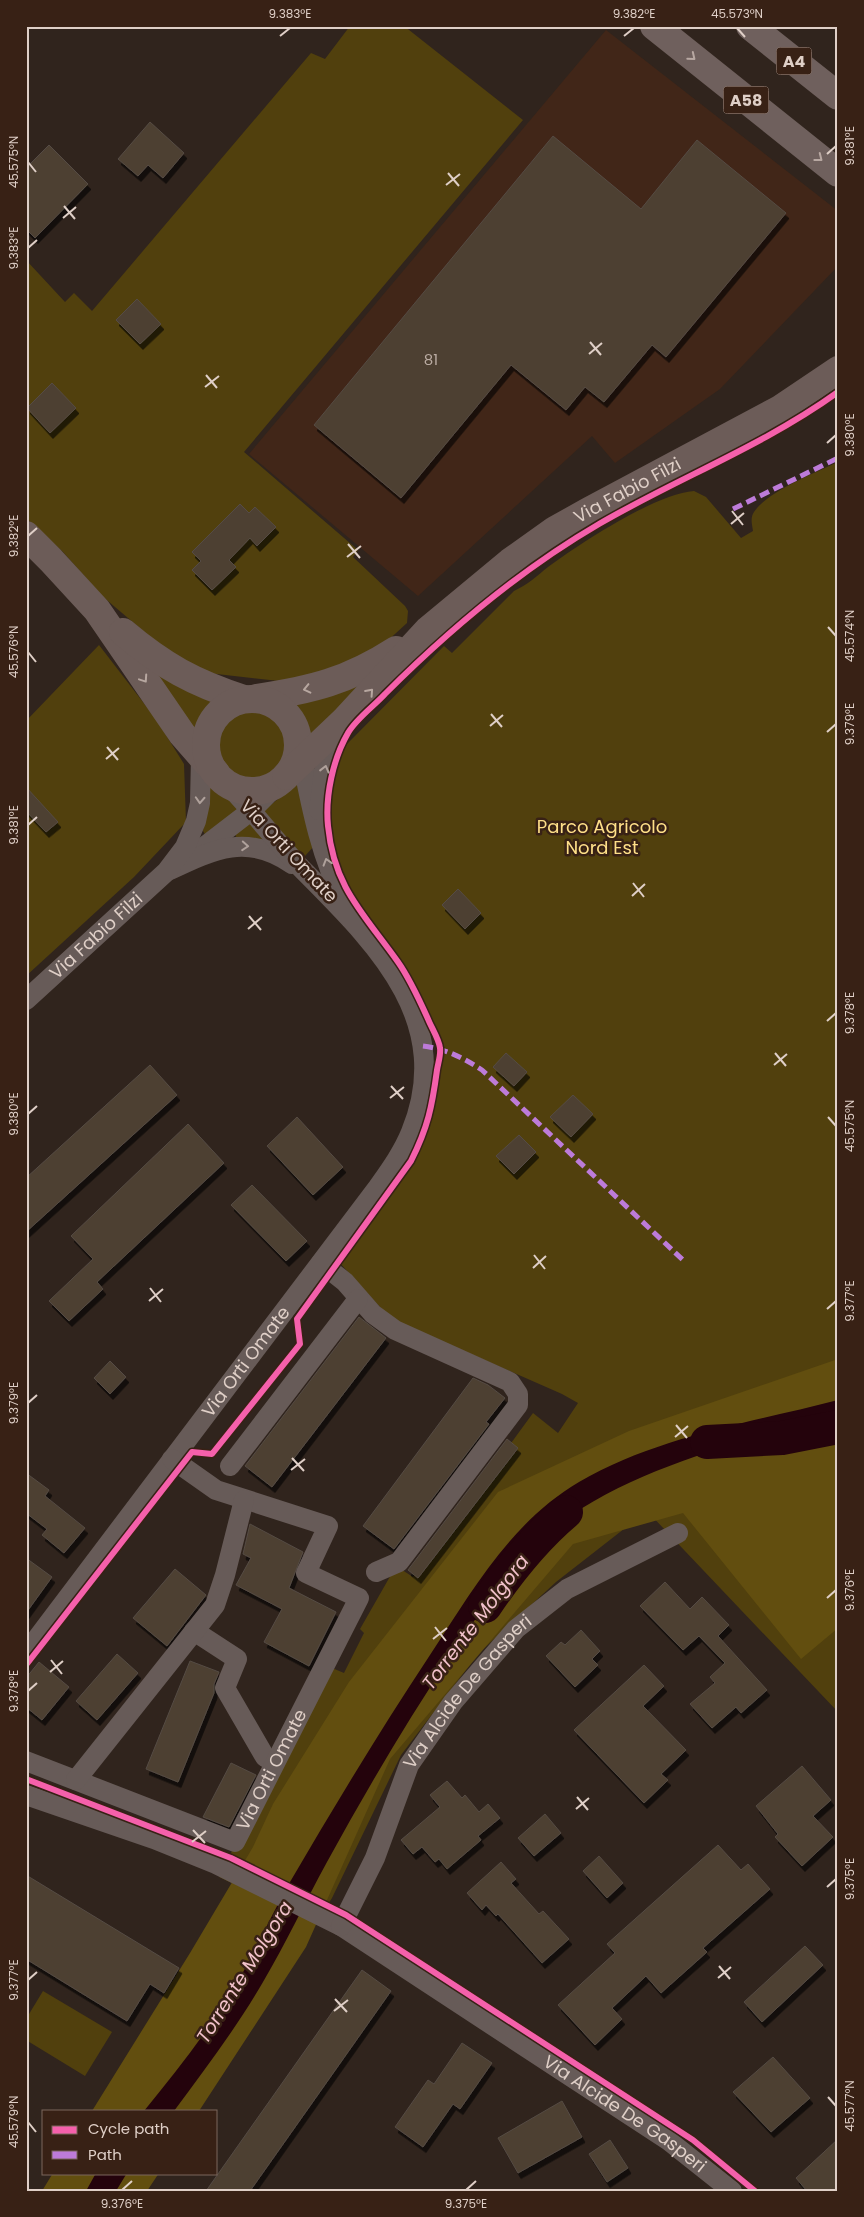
<svg xmlns="http://www.w3.org/2000/svg" width="864" height="2217" font-family="Poppins,sans-serif">
  <style>
    .built { fill: #412618 }
    .green { fill: #51400d }
    .forest { fill: #624e0f }
    .water { fill: #24030c }
    .lines { fill: none; stroke-linecap: round; stroke-linejoin: round }
    .river { stroke: #24030c; stroke-width: 34 }
    .building { fill: #4d4031; stroke: #554b44; filter: url(#shadow) }
    .street { stroke: #675b58; stroke-width: 20 }
    .secondary { stroke: #6c5c58; stroke-width: 28 }
    .highway { stroke: #6f605d; stroke-width: 28 }
    .quiet { stroke: #bd7bd9; stroke-width: 5; stroke-dasharray: 10 5; stroke-linecap: butt }
    .cycleway-casing { stroke: #382115; stroke-width: 9 }
    .cycleway { stroke: #f560ab; stroke-width: 6 }
    .oneway { stroke: #b8a8a2 }
    .oneway2 { stroke: #b7a7a0 }
    .oneway3 { stroke: #afa19b }
    .ticks { fill: none; stroke: #dfcfc7; stroke-width: 2 }
    .labels { text-anchor: middle; stroke-width: 5; stroke-linejoin: round; paint-order: stroke }
    .number-label { font-size: 15px; fill: #baaba2 }
    .shield { fill: #382115; stroke: #ad9b92; stroke-width: 1 }
    .shield-label { font-size: 16px; font-weight: bold; fill: #dfcfc7 }
    .street-label { font-size: 18px; fill: #dfcfc7; stroke: #382115 }
    .park-label { font-size: 18px; fill: #fedf88; stroke: #382115 }
    .water-label { font-size: 19px; font-style: italic; fill: #f2c2cb; stroke: #382115 }
    .neatline { fill: none; stroke: #dfcfc7; stroke-width: 2 }
    .ticks-label { font-size: 12px; text-anchor: middle; fill: #dfcfc7 }
  </style>
  <defs>
    <filter id="shadow"><feDropShadow dx="3" dy="5.5" stdDeviation="0" flood-color="#0009"/></filter>
  </defs>
  <rect width="100%" height="100%" fill="#30241d"/>
  <path class="built" d="M606,30l232,181v55l-118,123 -105,74 -23,-27 -174,160 -169,-142z"/>
  <path class="green" d="M350,26h54l119,94 -279,332 114,98 -5,7 52,49 3,5 -1,12 -23,21 -27,19 -69,19 -80,-9 -34,-16 -72,-61 -39,-44 -37,-34v-258l39,42 9,-9 18,18 219,-258 14,6z
    M838,462v1250l-191,-201 -91,71 -77,71 -78,102 -69,143 -138,213h-76l146,-212 -45,-22 106,-212 19,8 20,-40 -4,-4 36,-63 17,11 120,-164 25,20 20,-30 -16,-9 -171,-75 -53,-58 73,-100 13,-26 8,-26 8,-61 -26,-65 -9,-17 -59,-81 -17,-46 -2,-21 4,-36 6,-21 10,-17 97,-98 8,7 62,-62c13,-6 23,-15 34,-24 33,-24 107,-73 146,-76l12,6 35,41 12,-7c-1,-7 -3,-13 1,-19 14,-21 61,-39 84,-50z
    M99,645l57,74 28,45 2,58 -52,55 -108,99v-255z
    M153,671l64,31 -22,41z
    M355,684l4,8 -53,51 -6,-21 -13,-18z
    M215 745a37 37 0 1 1 74 0a37 37 0 1 1-74 0Z
    M211,780l32,30 -37,26 -3,-5z
    M297,784l17,62 -9,10 -7,2 -35,-47z
    M253,820l17,21 -33,-2 -2,-5z
    M43,1991l69,41 -27,44 -59,-36v-21z"/>
  <path class="forest" d="M838,1359v269l-37,31 -118,-146 -110,31 -183,215 -84,188 -107,164h-107l98,-158 63,-106 20,-43 76,-122 149,-190 131,-61z
    M53,2173h106l-12,18h-105z"/>
  <path class="water" d="M838,1400v17c-98,25 -198,48 -281,108 -45,32 -74,84 -105,129 -45,67 -86,137 -125,208 -22,40 -41,81 -64,120 -26,45 -58,87 -89,129h-30c31,-38 61,-76 87,-118 22,-36 38,-74 59,-111 45,-77 91,-153 140,-227 42,-64 81,-133 149,-173 80,-46 171,-59 259,-82z
    M96,2173h31l-11,18h-30z"/>
  <g class="lines">
    <path class="river" d="M707,1442l75,-4 56,-11
      M485,1606c23,-34 49,-67 81,-94"/>
  </g>
  <path class="building" d="M150,122l34,31 -21,25 -15,-13 -10,11 -20,-17z
    M553,136l88,73 56,-69 89,73 -120,144 -14,-12 -48,57 -19,-15 -19,23 -55,-45 -110,133 -87,-73z
    M49,145l39,39 -53,54 -9,-9v-61z
    M137,299l24,25 -21,20 -24,-24z
    M52,383l24,25 -26,25 -23,-25z
    M240,504l9,9 6,-6 21,20 -19,19 -7,-8 -21,22 7,7 -24,23 -20,-20 9,-9 -9,-9z
    M26,787l32,35 -12,10 -20,-21z
    M458,889l23,24 -16,16 -23,-24z
    M506,1053l21,19 -13,14 -21,-19z
    M150,1065l27,30 -151,137v-54z
    M573,1095l20,19 -22,23 -21,-20z
    M297,1117l46,50 -30,28 -46,-49z
    M188,1124l36,39 -127,119 6,7 -34,32 -20,-20 44,-42 -22,-23z
    M519,1135l17,17 -22,22 -18,-18z
    M252,1185l55,56 -21,20 -55,-56z
    M359,1317l27,21 -114,149 -27,-21z
    M110,1361l16,16 -16,17 -16,-16z
    M473,1378l15,7 17,13 -19,24 3,2 -95,125 -31,-23z
    M507,1439l11,9 -100,130 -10,-8z
    M26,1473l23,17 -4,6 40,32 -21,25 -22,-18 5,-6 -21,-16z
    M250,1524l53,28 -14,36 47,24 -27,54 -45,-24 18,-33 -46,-24 15,-27 -8,-4z
    M26,1558l26,19 -26,36z
    M175,1569l31,26 -39,51 -34,-28z
    M665,1582l25,27 12,-12 27,28 -11,11 49,54 -26,23 -5,-6 -24,21 -22,-24 25,-21 -5,-6 15,-14 -26,-27 -16,14 -43,-44z
    M581,1630l19,21 -8,8 6,6 -23,22 -29,-31 15,-14 4,3z
    M117,1654l21,19 -41,47 -21,-19z
    M190,1661l29,11 -5,12v9l-36,89 -32,-13z
    M39,1662l30,25 -27,33 -16,-13v-29z
    M644,1665l20,21 -21,20 43,44 -25,24 7,6 -24,23 -70,-73z
    M231,1763l25,12 -27,52 -26,-10z
    M802,1766l29,34 -18,16 20,21 -31,29 -27,-29 3,-3 -22,-28z
    M447,1781l15,17 3,-3 14,17 9,-8 12,14 -22,18 3,4 -34,29 -8,-10 -4,3 -13,-15 -9,7 -12,-14 39,-33 -10,-12z
    M545,1814l16,19 -27,23 -16,-18z
    M718,1845l23,25 7,-6 22,25 -67,59 4,4 -46,41 -15,-17 -34,32 10,11 -27,26 -37,-40 57,-52 -8,-9z
    M599,1856l24,27 -16,15 -24,-27z
    M501,1862l15,17 -5,4 28,31 4,-3 26,28 -27,24 -44,-49 -2,2 -10,-11 -4,5 -15,-17z
    M26,1875l153,93 -15,25 -14,-9 -23,37 -101,-62z
    M805,1946l18,19 -61,57 -18,-20z
    M362,1970l29,21 -141,200h-44z
    M462,2043l30,20 -32,46 -7,-5 -30,43 -28,-20 33,-47 6,4z
    M773,2057l37,41 -39,34 -38,-40z
    M562,2101l20,36 -64,36 -20,-35z
    M838,2139v52h-31l-11,-13z
    M610,2140l18,28 -21,14 -18,-28z"/>
  <g class="lines">
    <g class="street">
      <path d="M298,739c11,55 20,114 47,164"/>
      <path d="M319,810l5,-40 16,-40"/>
      <path d="M200,850l52,-40 27,-27"/>
      <path d="M170,870c44,-21 78,-37 122,-6"/>
      <path id="s1" d="M26,1000l140,-128 19,-25 11,-26 4,-18 1,-47 6,-21"/>
      <path d="M321,1263l24,19 28,32 22,16 115,52 8,12v11l-119,157 -23,10"/>
      <path d="M230,1466l128,-167"/>
      <path d="M194,1631l43,28 -12,29 40,69 10,5"/>
      <path id="s2" d="M26,1653l352,-466c12,-17 25,-35 33,-55 46,-113 -37,-190 -109,-263 -27,-28 -50,-60 -78,-88"/>
      <path id="s3" d="M26,1761l209,81 124,-244 -53,-25 22,-47 -112,-36 -44,-31"/>
      <path d="M76,1780l139,-175 10,-30 19,-75"/>
      <path id="s4" d="M26,1795l128,44 62,25 125,62 328,215 63,50"/>
      <path id="s5" d="M341,1926l34,-68 34,-93 44,-63 63,-73 51,-40 111,-56"/>
    </g>
    <g class="secondary">
      <path d="M26,535l25,25 46,50 85,124 34,39"/>
      <path d="M123,632c40,34 71,51 121,67"/>
      <path d="M256,698c55,-8 92,-17 140,-48"/>
      <circle cx="252" cy="745" r="46"/>
      <path id="s6" d="M286,776l58,-55 84,-91 82,-68 45,-32 34,-19 191,-102 58,-39"/>
    </g>
    <path class="highway" d="M654,26l184,147
      M750,26l88,70"/>
    <path class="quiet" d="M733,509l105,-51
      M423,1046c23,3 39,11 59,24l202,191"/>
    <defs>
      <path id="cycleway" d="M26,1665l166,-213 20,2 88,-110 -3,-25 114,-158c17,-34 21,-54 26,-91 1,-7 4,-15 3,-22 -1,-9 -9,-21 -12,-29 -9,-20 -18,-40 -30,-57 -34,-48 -64,-74 -70,-136 -3,-30 5,-67 20,-93 8,-14 26,-27 37,-39 64,-64 135,-124 214,-170 79,-46 164,-78 239,-132
        M26,1779l205,79 115,57 347,225 62,51"/>
    </defs>
    <use href="#cycleway" class="cycleway-casing"/>
    <use href="#cycleway" class="cycleway"/>
  </g>
  <defs><path id="oneway-chevron" d="M-2-3.5L2.5 0L-2 3.5" fill="none" stroke-width="1.6" stroke-linecap="round" stroke-linejoin="round" transform="scale(1.25)"/></defs>
  <g class="oneway">
    <use href="#oneway-chevron" transform="translate(692 57) rotate(39)"/>
    <use href="#oneway-chevron" transform="translate(819 158) rotate(38)"/>
  </g>
  <g class="oneway2">
    <use href="#oneway-chevron" transform="translate(144 679) rotate(56)"/>
    <use href="#oneway-chevron" transform="translate(307 689) rotate(167)"/>
    <use href="#oneway-chevron" transform="translate(370 692) rotate(-48)"/>
  </g>
  <g class="oneway3">
    <use href="#oneway-chevron" transform="translate(325 769) rotate(-76)"/>
    <use href="#oneway-chevron" transform="translate(200 800) rotate(93)"/>
    <use href="#oneway-chevron" transform="translate(245 846) rotate(4)"/>
    <use href="#oneway-chevron" transform="translate(327 862) rotate(-107)"/>
  </g>
  <path class="ticks" d="M737,28l8,9M280,36l10,-8M624,36l10,-8M827,154l9,-8M28,162l8,10M448,173l11,13M446,185l14,-11M64,206l11,13M63,218l13,-11M28,248l9,-8M590,342l11,13M589,354l13,-11M206,375l11,13M205,387l14,-11M827,443l9,-8M732,511l11,14M731,524l13,-11M28,536l9,-8M348,544l12,14M347,557l14,-11M828,627l8,9M28,652l8,10M491,714l11,13M490,726l13,-11M827,732l9,-8M107,747l11,13M106,759l13,-11M28,825l9,-8M633,883l11,14M632,896l13,-12M249,916l12,14M248,929l14,-12M827,1021l9,-8M775,1053l11,13M774,1065l13,-11M391,1086l12,13M390,1098l14,-11M28,1114l9,-8M828,1117l8,9M534,1255l11,14M533,1268l13,-12M150,1288l11,14M149,1301l14,-12M827,1309l9,-8M28,1403l9,-8M676,1425l11,13M675,1437l13,-11M292,1458l12,13M291,1470l14,-11M827,1598l9,-8M435,1627l11,14M433,1639l14,-11M51,1660l11,14M50,1672l13,-11M28,1691l9,-8M577,1797l11,13M576,1809l13,-11M193,1830l12,13M192,1842l14,-11M827,1887l9,-8M719,1966l11,13M718,1978l13,-11M28,1980l9,-8M335,1999l12,13M334,2011l14,-11M828,2097l8,9M28,2122l8,10M122,2190l10,-9M466,2190l10,-9"/>
  <g class="labels">
    <g class="number-label">
      <text x="431" y="365">81</text>
    </g>
    <g class="shield">
      <rect x="776.5" y="47.5" width="35" height="27" rx="4"/>
      <rect x="723.5" y="86.5" width="45" height="27" rx="4"/>
    </g>
    <g class="shield-label">
      <text x="794" y="67">A4</text>
      <text x="746" y="106">A58</text>
    </g>
    <g class="street-label">
      <text dy="6" stroke="none"><textPath href="#s6" startOffset="448">Via Fabio Filzi</textPath></text>
      <text transform="translate(289 851) rotate(47)" y="6">Via Orti Omate</text>
      <text dy="6" stroke="none"><textPath href="#s1" startOffset="95">Via Fabio Filzi</textPath></text>
      <text dy="6" stroke="none"><textPath href="#s2" startOffset="365">Via Orti Omate</textPath></text>
      <text dy="6" stroke="none"><textPath href="#s5" startOffset="269">Via Alcide De Gasperi</textPath></text>
      <text dy="6" stroke="none"><textPath href="#s3" startOffset="305">Via Orti Omate</textPath></text>
      <text dy="6" stroke="none"><textPath href="#s4" startOffset="682">Via Alcide De Gasperi</textPath></text>
    </g>
    <g class="park-label">
      <text x="602" y="833">Parco Agricolo<tspan x="602" dy="21">Nord Est</tspan></text>
    </g>
    <g class="water-label">
      <text transform="translate(475 1622) rotate(-53)" y="7">Torrente Molgora</text>
      <text transform="translate(244 1972) rotate(-58)" y="7">Torrente Molgora</text>
    </g>
  </g>
  <rect width="864" height="2217" fill="none" stroke="#382115" stroke-width="55"/>
  <rect x="42" y="2110" width="175" height="65" fill="#382115" stroke="#7b675c"/>
  <rect x="52" y="2126" width="25" height="8" fill="#f560ab" stroke="#7b675c"/>
  <text x="88" y="2134" font-size="15" fill="#dfcfc7">Cycle path</text>
  <rect x="52" y="2151" width="25" height="8" fill="#bd7bd9" stroke="#7b675c"/>
  <text x="88" y="2160" font-size="15" fill="#dfcfc7">Path</text>
  <rect x="28" y="28" width="808" height="2162" class="neatline"/>
  <g class="ticks-label">
    <text x="290" y="18">9.383°E</text>
    <text x="634" y="18">9.382°E</text>
    <text x="737" y="18">45.573°N</text>
    <text transform="translate(850 146) rotate(-90)" y="4">9.381°E</text>
    <text transform="translate(14 162) rotate(-90)" y="4">45.575°N</text>
    <text transform="translate(14 248) rotate(-90)" y="4">9.383°E</text>
    <text transform="translate(850 435) rotate(-90)" y="4">9.380°E</text>
    <text transform="translate(14 536) rotate(-90)" y="4">9.382°E</text>
    <text transform="translate(850 636) rotate(-90)" y="4">45.574°N</text>
    <text transform="translate(14 652) rotate(-90)" y="4">45.576°N</text>
    <text transform="translate(850 724) rotate(-90)" y="4">9.379°E</text>
    <text transform="translate(14 825) rotate(-90)" y="4">9.381°E</text>
    <text transform="translate(850 1013) rotate(-90)" y="4">9.378°E</text>
    <text transform="translate(14 1114) rotate(-90)" y="4">9.380°E</text>
    <text transform="translate(850 1126) rotate(-90)" y="4">45.575°N</text>
    <text transform="translate(850 1301) rotate(-90)" y="4">9.377°E</text>
    <text transform="translate(14 1403) rotate(-90)" y="4">9.379°E</text>
    <text transform="translate(850 1590) rotate(-90)" y="4">9.376°E</text>
    <text transform="translate(14 1691) rotate(-90)" y="4">9.378°E</text>
    <text transform="translate(850 1879) rotate(-90)" y="4">9.375°E</text>
    <text transform="translate(14 1980) rotate(-90)" y="4">9.377°E</text>
    <text transform="translate(850 2106) rotate(-90)" y="4">45.577°N</text>
    <text transform="translate(14 2122) rotate(-90)" y="4">45.579°N</text>
    <text x="122" y="2208">9.376°E</text>
    <text x="466" y="2208">9.375°E</text>
  </g>
</svg>
